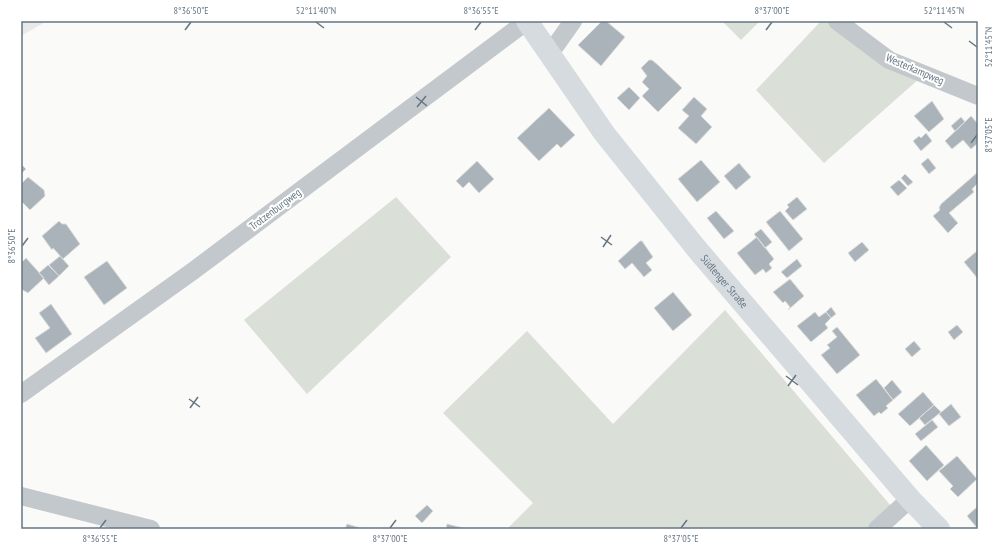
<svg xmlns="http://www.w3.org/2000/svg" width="999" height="550" font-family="'PT Sans Narrow',sans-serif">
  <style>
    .built { fill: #e8e9e9 }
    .green { fill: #dadfd7 }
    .building { fill: #aab3b9; stroke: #dcdcda }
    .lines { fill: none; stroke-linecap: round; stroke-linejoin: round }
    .street { stroke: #c3c8cc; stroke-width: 18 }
    .secondary { stroke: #d6dbdf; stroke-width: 22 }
    .ticks { fill: none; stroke: #657683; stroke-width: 1.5 }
    .labels { text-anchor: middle; stroke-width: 4; stroke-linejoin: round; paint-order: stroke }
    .street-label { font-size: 11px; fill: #657683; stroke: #fff }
    .neatline { fill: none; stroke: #657683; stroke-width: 1.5 }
    .ticks-label { font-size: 10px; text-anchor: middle; fill: #657683 }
  </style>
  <rect width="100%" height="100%" fill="#fafaf8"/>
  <path class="built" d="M21,21h26l-26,15z"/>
  <path class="green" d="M722,21h38l-19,19z
    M821,21h6l26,22 67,35 -96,85 -68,-73z
    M396,197l55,60 -144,137 -63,-74z
    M725,310l166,196 -24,23h-360l26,-26 -90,-90 84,-82 86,93z"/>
  <path class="building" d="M602,21h4l19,16 -24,29 -23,-21z
    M649,60h3l6,5 24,23 -24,24 -16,-16 7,-7 -7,-7 5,-6 -6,-8z
    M629,87l11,11 -11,12 -12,-12z
    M694,97l13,12 -6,7 11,11 -16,17 -18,-16 11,-12 -7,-6z
    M932,101l12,18 -15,13 -15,-16z
    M549,108l26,27 -14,13 -4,-4 -18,17 -22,-23z
    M971,116l7,8v19l-7,6 -8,-9 -11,9 -7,-8z
    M961,117l4,5 -10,9 -4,-5z
    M926,133l6,8 -11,10 -8,-10 6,-5 2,2z
    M928,158l8,10 -7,6 -8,-10z
    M701,160l19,22 -23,20 -19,-23z
    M477,161l17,18 -15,14 -10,-11 -6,6 -7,-7z
    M739,163l12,14 -15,13 -12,-14z
    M21,164l5,5 -5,5z
    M978,172v11l-6,6 2,3 -25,21 9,10 -10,10 -15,-17 7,-6 -1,-2 2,-4z
    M905,174l8,8 -5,4 -7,-8z
    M28,177l16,13 1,6 -15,14 -9,-9v-17z
    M899,180l8,8 -9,8 -8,-9z
    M797,197l10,12 -14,11 -8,-9 4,-4 -2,-2z
    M716,211l18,20 -10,8 -17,-21z
    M780,211l23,28 -14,12 -23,-29z
    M59,221l3,3h4l14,20 -17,15 -10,-11 -1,2 -10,-14z
    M761,229l11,13 -7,6 -11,-14z
    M757,237l17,22 -5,5 3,4 -6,5 -3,-4 -8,6 -18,-22z
    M640,241h2l11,16 -7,6 6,7 -8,7 -12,-14 -7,6 -7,-8z
    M862,242l7,8 -14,12 -7,-9z
    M978,250v29l-14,-17z
    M60,256l9,10 -10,10 -10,-11z
    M26,258l18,20 -16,15 -7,-4v-26z
    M797,259l5,7 -15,12 -6,-6z
    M107,261l20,27 -23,17 -20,-28z
    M48,265l11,11 -10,9 -10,-12z
    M790,279l14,17 -16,14 2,-3 -5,-6 -2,2 -10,-11z
    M673,292l19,23 -19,16 -19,-23z
    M51,304l21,30 -26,19 -11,-15 15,-10 -11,-15z
    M831,307l5,7 -5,4 -5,-6z
    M815,312l4,5 7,-5 5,6 -6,6 3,4 -17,14 -14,-16z
    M957,325l6,7 -9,8 -6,-8z
    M837,327l23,28 -23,19 -16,-19 9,-7 -3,-3 10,-8 -5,-6z
    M914,341l7,8 -9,8 -7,-8z
    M876,379l17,21 -7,6 2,2 -7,6 -2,-2 -5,4 -18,-21z
    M892,380l10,12 -9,8 -9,-12z
    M923,392l11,13 -24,21 -12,-12z
    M951,404l10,13 -12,9 -10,-12z
    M934,405l7,7 -16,13 -6,-7z
    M932,420l6,7 -17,14 -6,-7z
    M926,445l18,20 -17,16 -18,-20z
    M957,456l20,23 -19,18 -8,-8 3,-3 -14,-15z
    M427,505l6,6 -11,12 -7,-7z
    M978,506v23l-11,-13z
    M347,524l17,5h-19z
    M447,524l16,4v1h-17z"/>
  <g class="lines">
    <path class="street" d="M837,21l52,39 89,36
      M547,51l9,-6 17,-24
      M21,394l172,-123 334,-250
      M21,496l130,33
      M877,529l33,-30"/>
    <path class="secondary" id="s1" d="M527,21l77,112 92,115 214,251 29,30"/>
  </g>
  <path class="ticks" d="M316,22l8,6M944,22l8,6M185,30l6,-8M475,30l6,-8M766,30l6,-8M969,41l8,6M416,97l11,9M417,107l9,-11M971,143l6,-8M601,237l11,8M22,246l6,-8M603,247l8,-12M786,376l12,9M788,386l8,-11M189,399l11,8M190,408l8,-11M100,528l6,-8M390,528l6,-8M681,528l6,-8"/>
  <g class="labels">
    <g class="street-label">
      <text transform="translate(915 69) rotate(23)" y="4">Westerkampweg</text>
      <text transform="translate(275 209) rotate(-37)" y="4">Trotzenburgweg</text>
      <text dy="4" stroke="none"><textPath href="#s1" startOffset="327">Südlenger Straße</textPath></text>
    </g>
  </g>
  <rect width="999" height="550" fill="none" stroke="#ffffff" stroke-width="44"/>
  <rect x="22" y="22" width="955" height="506" class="neatline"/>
  <g class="ticks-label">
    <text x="191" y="14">8°36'50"E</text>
    <text x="316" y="14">52°11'40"N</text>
    <text x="481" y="14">8°36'55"E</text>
    <text x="772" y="14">8°37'00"E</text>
    <text x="944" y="14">52°11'45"N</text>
    <text transform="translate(988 47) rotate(-90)" y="4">52°11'45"N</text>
    <text transform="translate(988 135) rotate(-90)" y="4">8°37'05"E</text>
    <text transform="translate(11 246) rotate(-90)" y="4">8°36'50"E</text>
    <text x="100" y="542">8°36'55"E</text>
    <text x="390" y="542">8°37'00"E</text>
    <text x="681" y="542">8°37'05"E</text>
  </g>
</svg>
